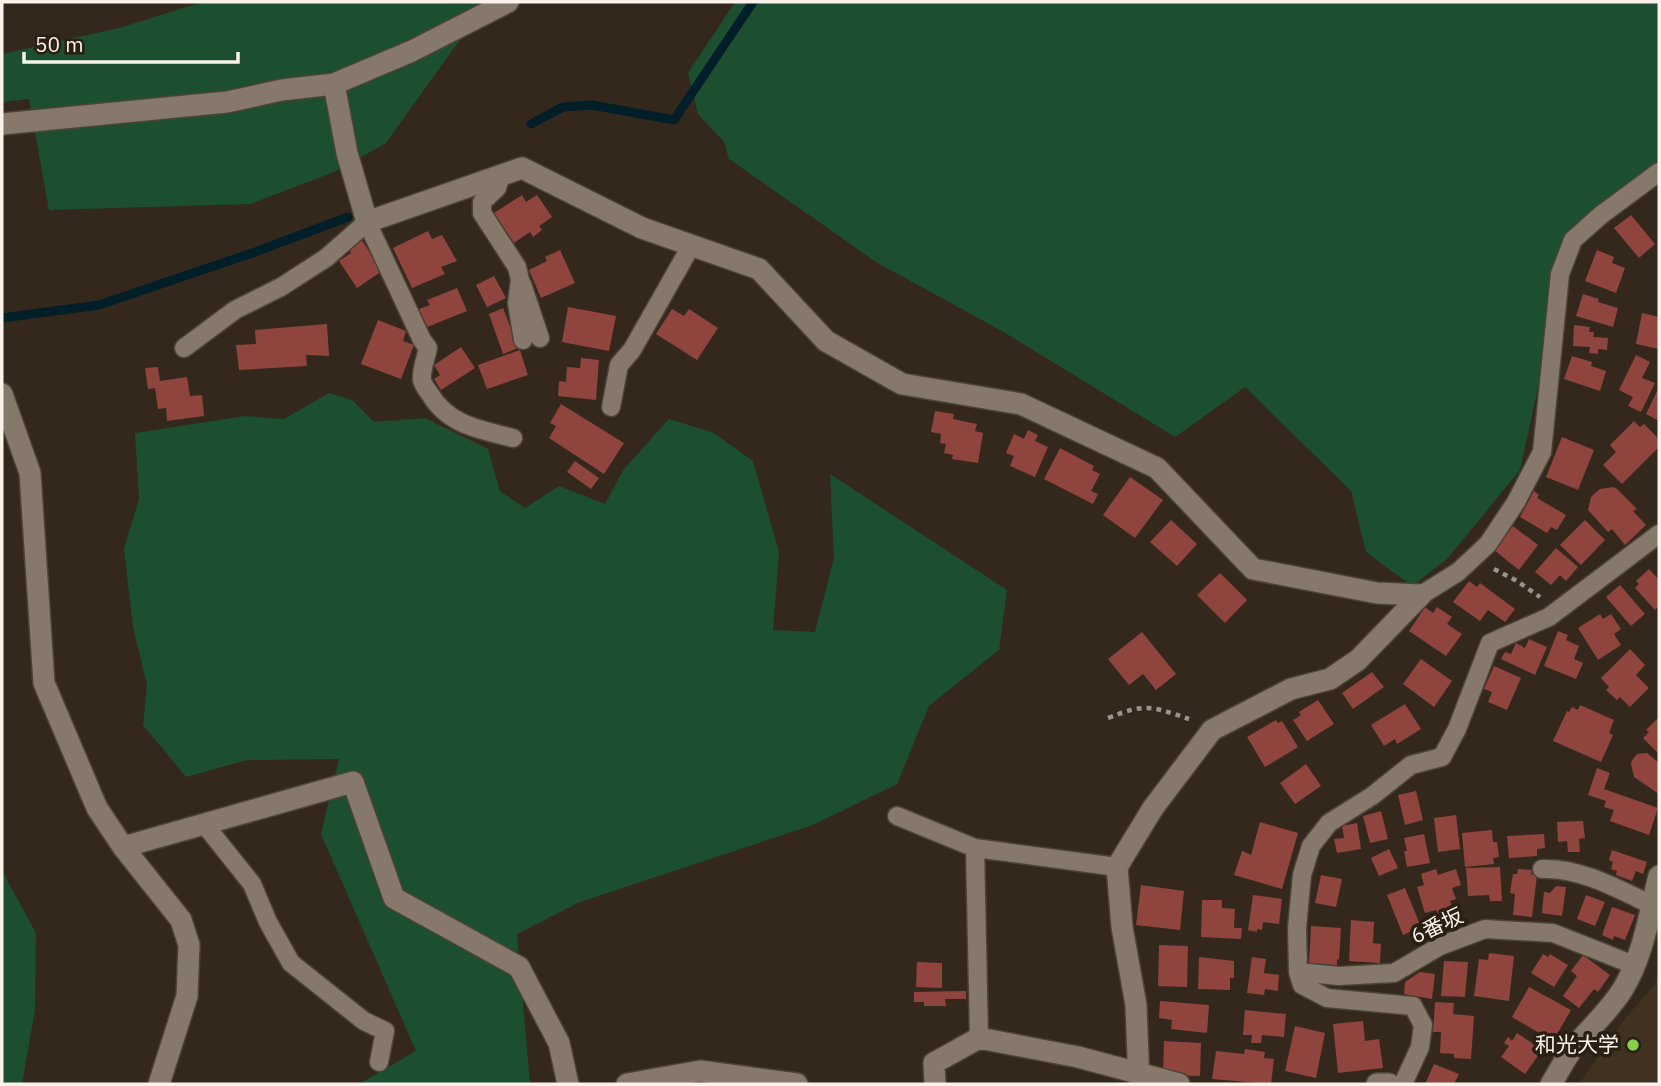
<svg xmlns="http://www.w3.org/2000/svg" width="1661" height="1086" font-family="'IBM Plex Sans','Noto Sans JP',sans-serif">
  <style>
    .built { fill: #413120 }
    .green { fill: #1b4f30 }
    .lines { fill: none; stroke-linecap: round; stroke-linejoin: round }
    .stream { stroke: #001f28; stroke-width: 9 }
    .building { fill: #90443e }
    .service-casing { stroke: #4c4338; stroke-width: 21 }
    .minor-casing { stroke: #4c4338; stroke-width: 24 }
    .path { stroke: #9d9389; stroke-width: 4.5; stroke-dasharray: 5 5; stroke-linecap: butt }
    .service { stroke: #86786a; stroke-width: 18 }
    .minor { stroke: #86786a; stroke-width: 21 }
    .poi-dot { fill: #86cf4c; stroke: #2a1f13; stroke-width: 2.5 }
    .labels { text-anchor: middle; stroke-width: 7; stroke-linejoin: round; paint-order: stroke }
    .street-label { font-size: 21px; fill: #fbf3eb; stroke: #2a1f13 }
    .poi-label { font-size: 21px; fill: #fbf3eb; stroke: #2a1f13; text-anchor: end }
  </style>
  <rect width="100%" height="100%" fill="#34281c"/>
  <path class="built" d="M1659,973v111h-80l45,-64 30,-35z"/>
  <path class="green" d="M203,2h284l-101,141 -52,29 -84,32 -201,6 -20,-111 -27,3v-48l117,-26z
    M735,2h924v160l-82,76 -22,45 -15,96 -20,91 -73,89 -35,27 -46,-34 -15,-61 -106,-104 -70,50 -173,-106 -126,-69 -147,-103 -5,-17 -26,-28 -10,-41z
    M329,393l23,7 22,22 51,-4 63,31 12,42 25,17 34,-22 46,18 19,-35 45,-50 45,14 39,28 26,91 -6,78 42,2 19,-74 -4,-84 177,116 -8,60 -70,56 -32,78 -84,41 -233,77 -63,32 13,150h-171l57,-33 -95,-217 18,-75 -92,1 -61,17 -43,-52 4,-40 -14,-58 -9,-78 15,-50 -4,-66 110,-17 39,3z
    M2,871l34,62 -1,77 -13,74h-20z"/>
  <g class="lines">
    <path class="stream" d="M531,124l32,-17 29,-2 82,15 79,-118
      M2,318l97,-13 159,-54 90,-34"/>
  </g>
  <path class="building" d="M522,195l4,7 11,-7 15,22 -13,9 3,4 -9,7 -3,-5 -16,11 -20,-30z
    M1631,215l24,29 -16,14 -25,-30z
    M428,231l4,8 10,-4 15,26 -16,6 4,7 -33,14 -19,-40z
    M361,239l21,32 -25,17 -18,-27 12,-8 -3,-5z
    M560,250l15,33 -34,15 -12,-28 18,-9 -2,-4z
    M1597,250l17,7 -2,6 13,5 -9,25 -31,-12z
    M494,276l12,22 -19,9 -11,-22z
    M457,288l10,23 -40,16 -8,-18 11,-4 -3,-5z
    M1583,294l16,5 -1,3 20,6 -5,19 -37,-11z
    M568,307l48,9 -7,35 -47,-9z
    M503,308l15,40 -15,6 -14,-40z
    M672,309l12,7 5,-7 29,19 -21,32 -41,-26z
    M1642,313l17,4v32l-23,-5z
    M378,320l28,11 -3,10 11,4 -13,34 -40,-15z
    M327,324l2,32 -23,-1 1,11 -68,4 -3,-25 20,-1 -1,-14z
    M1574,325l16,2 -1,5h5l-1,5 15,1 -1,12 -9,-1v5l-9,-1 1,-6 -17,-1z
    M461,347l14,21 -34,22 -7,-11 6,-4 -6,-10z
    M520,350l8,25 -41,14 -9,-24z
    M1636,355l14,7 -8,16 13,5 -14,29 -13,-6 5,-9 -14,-7z
    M1572,356l20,6 -1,4 15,5 -6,20 -36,-12z
    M581,358l18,2 -3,40 -38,-4 1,-15 7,1 1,-15 13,1z
    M158,367l2,14 27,-4 3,19 12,-1 2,21 -37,5 -1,-13 -8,1 -3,-21 -7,1 -3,-21z
    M1659,387v34l-13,-7z
    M561,404l63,39 -20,31 -55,-36 7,-12 -6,-3z
    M935,411l19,3 -1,5 24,5 -2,7 8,2 -5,30 -26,-4 1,-4 -9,-2 2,-9 -6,-1 1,-9 -10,-2z
    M1634,421l6,6 4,-3 15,15v8l-37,37 -19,-19 13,-13 -6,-7z
    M1028,430l10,5 -3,6 13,6 -13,30 -25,-11 4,-10 -8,-3 8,-19 10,5z
    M1562,437l32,13 -16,40 -32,-13z
    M1060,448l34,18 -2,4 8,4 -9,17 7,3 -5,10 -49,-25z
    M575,461l24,17 -8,11 -24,-17z
    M1130,477l33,23 -28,38 -32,-23z
    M1613,487l4,2 20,20 -4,2 13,14 -21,20 -13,-16 -4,3 -20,-22 3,-13 3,-3 6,-5z
    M1534,491l5,4 -2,3 29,17 -9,15 -6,-3 -4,6 -27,-16z
    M1171,520l26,24 -20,22 -27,-24z
    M1585,520l20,20 -24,25 -21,-20z
    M1513,526l25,19 -19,25 -25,-20z
    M1556,548l22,19 -12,14 -6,-6 -9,10 -16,-13z
    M1649,569l10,11v9l-2,3 2,2v12l-4,4 -20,-22 4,-4 -3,-3z
    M1220,573l27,27 -22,23 -28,-28z
    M1469,581l8,6 3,-4 35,26 -10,13 -17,-12 -8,11 -27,-19z
    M1620,585l25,29 -14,12 -25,-29z
    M1425,607l8,6 4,-6 15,10 -5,7 15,10 -16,22 -37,-25z
    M1600,614l3,5 8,-5 10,15 -7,5 7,11 -23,15 -20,-32z
    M1558,631l10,4 -2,5 13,6 -5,13 9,4 -7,16 -32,-13z
    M1142,632l34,42 -20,16 -13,-16 -14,11 -21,-26z
    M1529,639l18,8 -12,28 -34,-16 4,-7 6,2 5,-11 9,5z
    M1630,649l15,16 -9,10 13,13 -19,19 -10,-10 -3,3 -11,-10 3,-3 -8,-9z
    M1421,659l31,22 -18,26 -31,-23z
    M1494,666l27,12 -14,32 -19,-8 4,-10 -8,-3z
    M1372,672l12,15 -31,22 -11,-16z
    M1318,700l16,24 -27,17 -14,-21 8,-5 -2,-3z
    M1405,704l16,25 -24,15 -2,-5 -11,7 -13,-21z
    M1580,705l34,15 -5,13 4,2 -12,27 -48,-21 14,-30 2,1 3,-5 6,3z
    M1659,717v37l-16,-16 6,-6 -3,-2z
    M1276,720l2,3 4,-2 16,26 -33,20 -18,-30z
    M1647,753l12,10v31l-25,-17 -1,-4 -2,-10 2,-4 4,-5z
    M1306,764l15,22 -26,18 -15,-21z
    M1597,768l13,5 -6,16 54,19 -9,27 -39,-14 4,-11 -10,-3 2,-6 -18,-6z
    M1416,791l7,29 -18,5 -7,-30z
    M1381,811l7,28 -18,4 -7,-27z
    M1456,815l4,34 -22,3 -4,-34z
    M1583,821l2,17 -6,1 1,13h-12l-1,-11 -9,1 -1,-20z
    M1260,822l38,11 -16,56 -48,-14 8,-24 9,4z
    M1357,823l4,26 -24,4 -3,-14 10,-1 -2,-12z
    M1492,830l1,12h4l2,15 -6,1 1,6 -29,3 -3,-34z
    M1424,834l6,29 -23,4 -3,-16h3l-3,-13z
    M1544,834l1,14 -8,1v7l-28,2 -2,-22z
    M1389,849l9,19 -19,8 -8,-18z
    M1612,850l35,12 -4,12 -7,-3 -4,10 -16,-6 1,-4 -6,-2 2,-7 -4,-2z
    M1500,867l2,34h-12l-1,-6 -21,1 -2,-28z
    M1436,869l2,6 18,-6 5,16 -9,3 4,11 -6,2 7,20 -16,5 -5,-16 -11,3 -8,-26 7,-2 -3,-11z
    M1518,869l14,1 -1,4 6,1 -5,42 -19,-2 2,-21 -5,-1 3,-19h4z
    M1321,875l21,4 -6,28 -21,-4z
    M1141,885l43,6 -4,39 -44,-5z
    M1556,886l10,1 -4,29 -20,-3 2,-21 6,1z
    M1405,888l16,39 -18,8 -16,-40z
    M1253,895l29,4 -3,25 -16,-2 -1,8 -5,-1v3l-9,-2z
    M1586,895l19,7 -10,24 -18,-7z
    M1202,900h20v8l13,1 -1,19h8l-1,11 -40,-2z
    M1612,907l23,8 -10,25 -11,-4 -1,4 -11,-5z
    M1351,920l23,2 -1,21 8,1 -1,19 -31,-2z
    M1311,926l30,2 -2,32 -2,-1v6l-28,-2z
    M1159,945l29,1 -1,41 -29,-1z
    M1489,953l25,3 -5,45 -35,-5 5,-37 9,1z
    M1543,954l5,3 2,-3 18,11 -14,22 -23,-14z
    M1583,955l27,20 -12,17 -4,-3 -15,19 -16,-12 14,-20 -6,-5z
    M1199,957l35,4v17h-4v12l-32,-1z
    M1252,957l14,2 -2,14 15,2 -1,16 -13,-2 -1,6 -17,-2z
    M1444,961l24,1 -3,35 -24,-1z
    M917,962l25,1v25l-26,-1z
    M1420,972l15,2 -3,25 -28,-5 1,-12z
    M1529,987l42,23 -18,31 -41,-24z
    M966,991v8h-21l1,7h-22v-4h-10v-10z
    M1160,1001l49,4 -2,28 -36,-4 1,-9 -13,-2z
    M1435,1002l19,1 -1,11 21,2 -3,43 -17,-1v-4l-14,-1 1,-21h-8z
    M1245,1010l41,4 -2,23 -22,-2 -1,8h-10l1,-8h-9z
    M1363,1021l2,20 14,-2 4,29 -45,5 -5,-49z
    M1295,1026l30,7 -9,45 -31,-7z
    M1517,1033l25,17 -17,24 -24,-17 8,-11 -5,-3 4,-6 4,4z
    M1164,1041l37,2 -1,33 -37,-1z
    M1245,1049l20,3 -1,6 10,1 -3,25 -59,-5 4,-28 28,3z
    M1434,1064l25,10 -5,10h-29z"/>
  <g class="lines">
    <defs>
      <path id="service" d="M501,175l-4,13 -15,14v11l35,54 3,13 -3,23 6,37
        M522,284l18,54
        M184,348l51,-38 46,-23 45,-29 41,-36 55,118 6,8c-2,10 -7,21 -6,32 1,5 5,10 8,14 18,31 51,36 83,44
        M611,407l8,-42 13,-15 59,-104
        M1421,595l37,-23 30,-28 28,-42 26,-50 18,-178 13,-34 28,-25 58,-43
        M897,816l78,32 142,19
        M205,825l47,59 16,38 23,41 73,58 21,10 -6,31
        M975,848l4,190
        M1542,869c37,-2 76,20 110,36
        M1298,972l41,4 55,-3 46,-27 45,-17 68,4 81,32
        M1403,1084l17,-37 3,-22 -10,-19 -86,-8 -25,-13 -4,-13 -1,-44 5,-53 9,-29 18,-23 43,-27 39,-31 31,-8 15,-28 33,-86 59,-26 110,-83"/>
      <path id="minor" d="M334,84l13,69 20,69 155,-54 120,60 117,41 67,72 76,43 119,20 136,64 96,101 124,24 44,2
        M2,124l225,-22 55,-12 52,-6 78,-33 96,-49
        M2,394l28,79 14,210 53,125 26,39 58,73 8,25 -2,51 -28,88
        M123,847l230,-65 41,116 125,69 40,76 9,41
        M627,1084l73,-13 97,13
        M935,1084l-1,-21 45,-25 99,19 101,27
        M1139,1084l-3,-79 -14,-78 -5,-60 36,-59 59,-78 79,-41 39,-10 28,-19 63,-65
        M1377,1084h12
        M1551,1084c8,-12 14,-26 23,-37 16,-19 36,-37 49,-58 21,-35 26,-75 36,-113"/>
    </defs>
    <use href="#service" class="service-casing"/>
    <use href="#minor" class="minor-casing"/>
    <path class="path" d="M1494,569l23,12 23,16
      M1108,718c38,-15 43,-12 81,1"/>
    <use href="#service" class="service"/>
    <use href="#minor" class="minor"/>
  </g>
  <circle class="poi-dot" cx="1633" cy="1045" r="7"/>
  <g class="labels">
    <g class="street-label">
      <text transform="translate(1437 926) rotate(-25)" y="7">6番坂</text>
    </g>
    <g class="poi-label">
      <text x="1619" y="1052">和光大学</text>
    </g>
  </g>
  <rect width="1661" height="1086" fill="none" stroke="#fbf3eb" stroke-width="7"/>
  <path d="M24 52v10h214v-10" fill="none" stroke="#fbf3eb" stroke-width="3.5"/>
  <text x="35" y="52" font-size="21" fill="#fbf3eb" stroke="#2a1f13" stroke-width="5" paint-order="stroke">50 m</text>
</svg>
